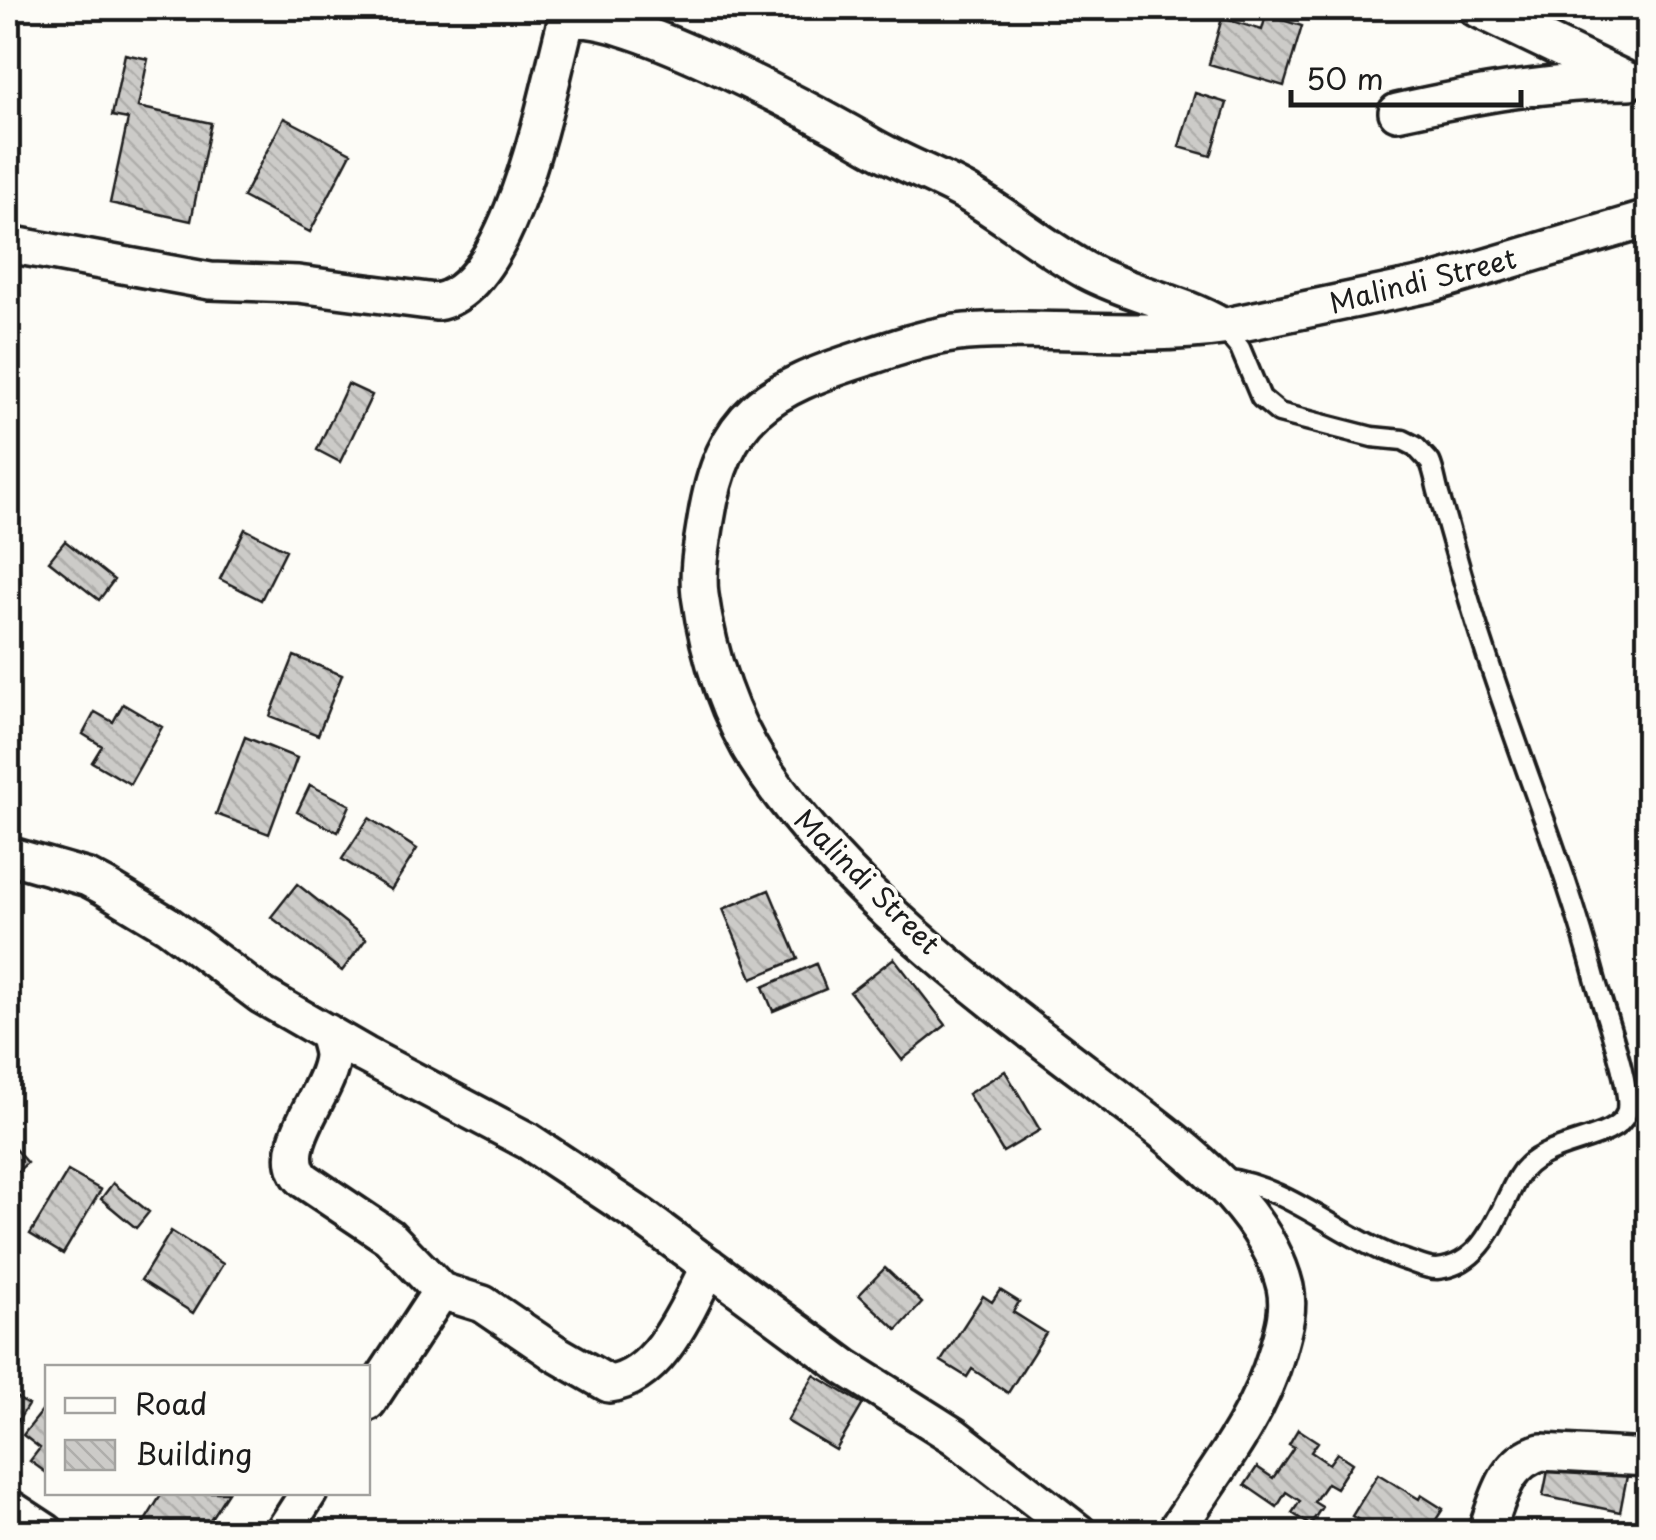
<svg xmlns="http://www.w3.org/2000/svg" width="1656" height="1540" font-family="'Playpen Sans',sans-serif">
  <style>
    .building { fill: url(#building-back-hatch); stroke: #1c1c1c; stroke-width: 2.5 }
    .lines { fill: none; stroke-linecap: round; stroke-linejoin: round }
    .service-casing { stroke: #1c1c1c; stroke-width: 25 }
    .minor-casing { stroke: #1c1c1c; stroke-width: 42 }
    .service { stroke: #fdfcf7; stroke-width: 18 }
    .minor { stroke: #fdfcf7; stroke-width: 35 }
    .labels { text-anchor: middle; stroke-width: 8; stroke-linejoin: round; paint-order: stroke }
    .street-label { font-size: 28px; fill: #1c1c1c; stroke: #fdfcf7 }
  </style>
  <defs>
    <pattern id="building-back-hatch" width="6" height="6" patternUnits="userSpaceOnUse" patternTransform="scale(2.5)"><rect width="6" height="6" fill="#cccbc8"/><path d="M-1 5l2 2M0 0l6 6M5-1l2 2" fill="none" stroke="#afaeab"/></pattern>
  </defs>
  <rect width="100%" height="100%" fill="#fdfcf7"/>
  <filter id="ink" filterUnits="userSpaceOnUse"><feTurbulence type="fractalNoise" baseFrequency=".01" numOctaves="2"/><feDisplacementMap in="SourceGraphic" scale="20" xChannelSelector="R" yChannelSelector="G"/><feConvolveMatrix kernelMatrix="1 2 1 2 8 2 1 2 1" color-interpolation-filters="sRGB"/></filter>
  <g filter="url(#ink)">
    <path class="building" d="M1266,15l36,11 -18,60 -75,-22 13,-46 40,12z
      M125,54l23,5 -10,48 73,16 -20,98 -81,-18 18,-84 -16,-3z
      M1195,93l32,10 -16,53 -32,-9z
      M284,118l67,35 -41,79 -67,-35z
      M348,384l24,11 -32,67 -23,-12z
      M245,529l41,21 -25,50 -41,-21z
      M65,541l49,39 -15,20 -50,-39z
      M294,656l48,19 -24,60 -48,-19z
      M123,704l39,23 -32,57 -38,-22 10,-16 -19,-12 12,-22 18,10z
      M245,737l52,21 -28,76 -53,-20z
      M310,785l40,20 -12,27 -41,-20z
      M369,818l48,31 -26,41 -49,-31z
      M297,884l69,55 -24,32 -71,-54z
      M769,890l29,69 -46,19 -29,-69z
      M894,958l52,67 -44,35 -52,-68z
      M816,964l10,25 -53,22 -10,-24z
      M1005,1071l35,59 -37,22 -35,-58z
      M8,1141l19,22 -19,17z
      M68,1171l33,19 -38,64 -33,-20z
      M113,1183l36,29 -13,16 -35,-29z
      M171,1231l52,33 -30,49 -52,-33z
      M885,1268l37,35 -25,27 -38,-35z
      M1000,1290l19,12 -6,10 33,21 -38,60 -36,-24 -5,8 -26,-16 42,-65 9,6z
      M814,1375l49,29 -27,46 -49,-29z
      M8,1392l20,13 -20,32z
      M48,1404v70l-18,-13 10,-13 -17,-13z
      M1298,1429l20,13 -7,10 18,12 8,-11 15,10 -16,25 -9,-5 -13,19 8,5 -12,18 -18,-12 8,-12 -14,-9 -9,15 -32,-22 12,-18 16,11 21,-31 -5,-3z
      M1550,1460l77,16 -7,36 -77,-16z
      M1378,1474l41,25 2,-4 22,14 -15,23h-49l-27,-16z
      M163,1492h65l-26,40h-46l-13,-8z"/>
    <g class="lines">
      <defs>
        <path id="service" d="M1222,327l18,21 21,50 18,15 93,24 31,3 12,6 15,16c5,11 6,24 10,36 14,49 27,98 43,146 36,113 83,223 113,338 7,26 38,110 30,132 -12,30 -87,25 -108,63 -20,35 -33,88 -81,92 -10,0 -20,-5 -29,-8 -65,-20 -117,-75 -186,-83"/>
        <path id="minor" d="M1476,8l148,71
          M1397,112c77,-17 153,-31 232,-31
          M8,244l202,37 88,3 138,18c77,-12 112,-215 130,-280 40,-22 252,93 297,119 32,20 69,33 102,51 42,24 80,56 122,79 43,23 91,30 134,55
          M8,855l80,23 17,9 63,38 93,70 104,60 163,86 113,75 204,151 109,69 124,96
          M327,1032c1,7 5,17 5,24 -2,37 -60,93 -28,124l85,57 52,54 -73,111
          M441,1291l42,13 72,49 54,31c51,-6 79,-77 100,-118
          M8,1507l38,25
          M283,1532l26,-40
          M1175,1532c39,-60 81,-109 102,-180 6,-21 13,-42 8,-65 -20,-83 -110,-146 -173,-194 -124,-95 -258,-192 -347,-321 -35,-50 -57,-117 -65,-177 -3,-25 2,-50 6,-75 17,-107 62,-131 159,-162 33,-11 67,-23 101,-26 85,-7 171,7 256,-5l211,-44 215,-64
          M1486,1532c12,-31 18,-70 55,-80l107,6"/>
      </defs>
      <use href="#service" class="service-casing"/>
      <use href="#minor" class="minor-casing"/>
      <use href="#service" class="service"/>
      <use href="#minor" class="minor"/>
    </g>
  </g>
  <g class="labels">
    <g class="street-label">
      <text transform="translate(1423 281) rotate(-14)" y="10">Malindi Street</text>
      <text transform="translate(867 882) rotate(45)" y="10">Malindi Street</text>
    </g>
  </g>
  <rect width="1656" height="1540" fill="none" stroke="#fdfcf7" stroke-width="40"/>
  <rect x="20" y="20" width="1616" height="1500" fill="none" stroke="#1c1c1c" stroke-width="4" filter="url(#ink)"/>
  <rect x="45" y="1365" width="325" height="130" fill="#fdfcf7" stroke="#a3a29f" stroke-width="2.5"/>
  <rect x="65" y="1398" width="50" height="15" fill="#fdfcf7" stroke="#a3a29f" stroke-width="2.5"/>
  <text x="135" y="1415" font-size="30" fill="#1c1c1c">Road</text>
  <rect x="65" y="1440" width="50" height="30" fill="url(#building-back-hatch)" stroke="#a3a29f" stroke-width="2.5"/>
  <text x="135" y="1465" font-size="30" fill="#1c1c1c">Building</text>
  <path d="M1291 90v15h230v-15" fill="none" stroke="#1c1c1c" stroke-width="5"/>
  <text x="1306" y="90" font-size="30" fill="#1c1c1c" stroke="#fdfcf7" stroke-width="8" paint-order="stroke">50 m</text>
</svg>
